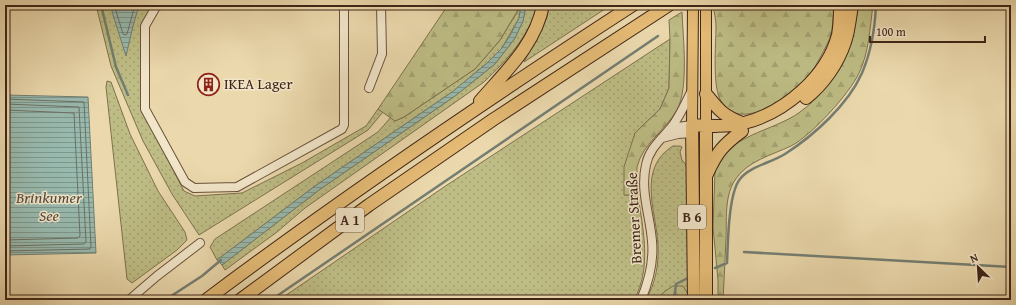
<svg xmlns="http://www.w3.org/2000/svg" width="1016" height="305" font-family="'Gentium Book Plus',serif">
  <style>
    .grass { fill: url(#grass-dots); stroke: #7e714e }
    .forest { fill: url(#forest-firs); stroke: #7e714e }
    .water { fill: url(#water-rules); stroke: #747e72 }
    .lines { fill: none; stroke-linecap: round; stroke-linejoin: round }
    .shore { stroke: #6c7063; stroke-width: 1 }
    .stream { stroke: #747e72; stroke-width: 2.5 }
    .minor-casing { stroke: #6a523c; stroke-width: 10 }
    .major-casing { stroke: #3f2517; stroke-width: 12 }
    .highway-casing { stroke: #3f2517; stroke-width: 14 }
    .minor { stroke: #f2e6ca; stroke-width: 8 }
    .major { stroke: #e6bc76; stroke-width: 10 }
    .highway { stroke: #e6bc76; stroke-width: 12 }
    .labels { text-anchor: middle; stroke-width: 3; stroke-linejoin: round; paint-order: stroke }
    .shield { fill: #f2e6ca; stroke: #755f4d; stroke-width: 1 }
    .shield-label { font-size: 14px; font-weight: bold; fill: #3f2517 }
    .poi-label { font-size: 15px; fill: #3f2517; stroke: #f2e6ca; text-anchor: start }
    .street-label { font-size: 15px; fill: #3f2517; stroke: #f2e6ca }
    .water-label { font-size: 16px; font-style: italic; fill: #554a3d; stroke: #f2e6ca }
  </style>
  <defs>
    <pattern id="grass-dots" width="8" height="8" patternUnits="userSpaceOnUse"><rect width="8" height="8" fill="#bebd85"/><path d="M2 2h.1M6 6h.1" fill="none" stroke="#a4a272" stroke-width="1.8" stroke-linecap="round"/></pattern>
    <pattern id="forest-firs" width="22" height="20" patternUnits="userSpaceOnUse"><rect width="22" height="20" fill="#bebd85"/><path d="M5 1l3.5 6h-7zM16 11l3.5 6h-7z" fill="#a4a272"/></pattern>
    <pattern id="water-rules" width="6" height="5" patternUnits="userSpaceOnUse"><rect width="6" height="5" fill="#98baaf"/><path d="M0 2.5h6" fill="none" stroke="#7d978d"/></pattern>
  </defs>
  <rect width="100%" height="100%" fill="#ebd9ad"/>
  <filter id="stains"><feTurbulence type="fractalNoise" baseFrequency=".005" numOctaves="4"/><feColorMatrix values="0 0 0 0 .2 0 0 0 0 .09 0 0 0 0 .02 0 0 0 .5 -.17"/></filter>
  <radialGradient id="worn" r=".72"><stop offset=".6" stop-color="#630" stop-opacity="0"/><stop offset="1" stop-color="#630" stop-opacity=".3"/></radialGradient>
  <path class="grass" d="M96,5h57l-12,23 1,82 42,81 11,5 47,-3 60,-30 64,-37 12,-17 5,3 -15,18 -169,105 -27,-41 -29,-53 -32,-75z
    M526,5h12c-9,31 -31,55 -54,77l-179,126 -28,24 -52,38 -3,-5 97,-75 136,-94 40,-32 20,-26 8,-17z
    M549,5h62l-87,57 23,-45z
    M521,6l-2,12 -17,30 -16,16 -34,28 -137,94 -98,74 -7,-13 5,-8 163,-107 13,-15 4,4 9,-4 71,-48 25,-29z
    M670,39l-1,49 -9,21 -25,24 -10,62h13c5,36 14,72 -4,105h-355l165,-113z
    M107,81l4,1 19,52 28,57 27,41 2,8 -10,10 -45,33 -5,-4 -21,-192z
    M673,146h7l2,1 -2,5 2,8 5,6 1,128 -24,-2 -7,8h-11c9,-16 13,-35 12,-54 -1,-33 -22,-77 15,-100z"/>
  <path class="forest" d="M448,5h73l-21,35 -25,29 -71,48 -9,4 -17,-12z
    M713,5h120l1,3c-1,9 -1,21 -4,30 -4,9 -9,18 -14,27 -13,23 -74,73 -95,36 -9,-14 -5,-57 -5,-75 0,-7 -2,-14 -3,-21z
    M859,5h14c-3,22 -4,48 -14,68 -9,20 -48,63 -68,73 -19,9 -44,15 -56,34 -11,17 -8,40 -9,59 -1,21 -2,41 -3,61h-5v-20l-5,-53 2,-56c10,-36 58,-39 85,-59 36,-26 51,-65 59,-107z
    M682,12c1,26 7,75 -5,98 -12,21 -34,33 -40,57 -1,9 1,20 1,28h-14v-28l11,-34 25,-24 9,-21 1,-49 -1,-19z
    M673,286h10l5,8 1,6h-32l7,-8z"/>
  <path class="water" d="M113,5h26l-6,21 -7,30 -14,-44z
    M521,5h5l-3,16 -8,17 -20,26 -40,32 -136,94 -97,75 -5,-5 98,-74 137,-94 34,-28 16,-16 9,-14 8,-16z
    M5,95l83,2 8,156 -91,2z"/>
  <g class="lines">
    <path class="shore" d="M116,5v6l7,23 2,1 2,-1 8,-29
      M5,99l79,3 7,145 -1,2 -85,2
      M5,104l74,3 7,135 -2,2 -79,2
      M5,110l69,3 6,123 -2,2 -73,2"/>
    <path class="stream" d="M101,5l15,62 12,28
      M744,252l267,15
      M715,268l12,-5c1,-19 1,-69 13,-84 10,-13 31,-16 45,-25 28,-18 63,-49 77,-81 9,-21 13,-45 14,-68
      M165,300l37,-24 19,-16
      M271,300l387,-264
      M674,300l2,-16 10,-5"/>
    <defs>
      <path id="minor" d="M157,5l-12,21v83l40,73 9,6 43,-1 105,-58 2,-4v-120
        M369,88l13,-34 -1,-49
        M670,130l8,-3 14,-2
        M662,138l16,-4 14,-1
        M129,300l28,-24 43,-33
        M641,300c8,-19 13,-38 11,-59 -2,-26 -12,-50 -6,-76 3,-17 17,-27 27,-40 8,-11 13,-23 19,-35"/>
      <path id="major" d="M692,125l1,-120
        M706,126v-121"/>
      <path id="highway" d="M706,94c13,16 16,21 36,29
        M806,98c18,-14 32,-35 39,-56 4,-11 5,-25 7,-37
        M480,101c25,-29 56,-57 63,-96
        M706,126v174
        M707,174c10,-22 16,-29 35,-43
        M206,300c139,-104 282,-201 427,-295
        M240,300l129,-95 125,-86 175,-114
        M694,300l-2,-175c17,1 35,2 52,-2 40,-10 83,-46 94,-88 2,-10 2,-20 2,-30"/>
    </defs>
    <use href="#minor" class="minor-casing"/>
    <use href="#major" class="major-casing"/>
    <use href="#highway" class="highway-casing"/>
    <use href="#minor" class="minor"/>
    <use href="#major" class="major"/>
    <use href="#highway" class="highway"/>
  </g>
  <defs>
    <symbol id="building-ring" viewBox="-11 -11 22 22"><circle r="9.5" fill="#f2e6ca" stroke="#8f2418" stroke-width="1.5"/><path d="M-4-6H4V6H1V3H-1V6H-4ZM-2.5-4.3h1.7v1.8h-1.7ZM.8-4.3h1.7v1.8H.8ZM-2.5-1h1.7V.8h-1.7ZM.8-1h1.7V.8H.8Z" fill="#8f2418"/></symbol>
  </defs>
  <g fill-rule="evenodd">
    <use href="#building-ring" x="196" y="72" width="25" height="25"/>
  </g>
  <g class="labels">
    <g class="shield">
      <rect x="678" y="205" width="28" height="24" rx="3"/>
      <rect x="336" y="208" width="28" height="24" rx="3"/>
    </g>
    <g class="shield-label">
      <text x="692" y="222">B 6</text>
      <text x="350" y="225">A 1</text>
    </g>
    <g class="poi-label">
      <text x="224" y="89">IKEA Lager</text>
    </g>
    <g class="street-label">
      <text transform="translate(634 218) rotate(-93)" y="5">Bremer Straße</text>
    </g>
    <g class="water-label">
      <text x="49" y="203">Brinkumer<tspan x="49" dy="18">See</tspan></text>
    </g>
  </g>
  <rect width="1016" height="305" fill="none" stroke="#ebd9ad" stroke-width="20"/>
  <rect x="6" y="6" width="1004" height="293" fill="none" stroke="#3f2517" stroke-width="2"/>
  <rect x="10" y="10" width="996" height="285" fill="none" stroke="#3f2517"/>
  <g transform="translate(978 267) rotate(335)" stroke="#f2e6ca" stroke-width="3" paint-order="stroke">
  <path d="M0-3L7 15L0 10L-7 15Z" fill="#3f2517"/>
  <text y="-6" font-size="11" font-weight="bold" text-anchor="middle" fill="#3f2517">N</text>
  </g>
  <path d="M870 36v6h115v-6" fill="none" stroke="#3f2517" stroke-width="2"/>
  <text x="876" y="36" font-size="12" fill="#3f2517" stroke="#f2e6ca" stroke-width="3" paint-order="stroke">100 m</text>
  <rect width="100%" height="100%" filter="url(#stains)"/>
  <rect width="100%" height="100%" fill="url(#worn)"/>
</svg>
